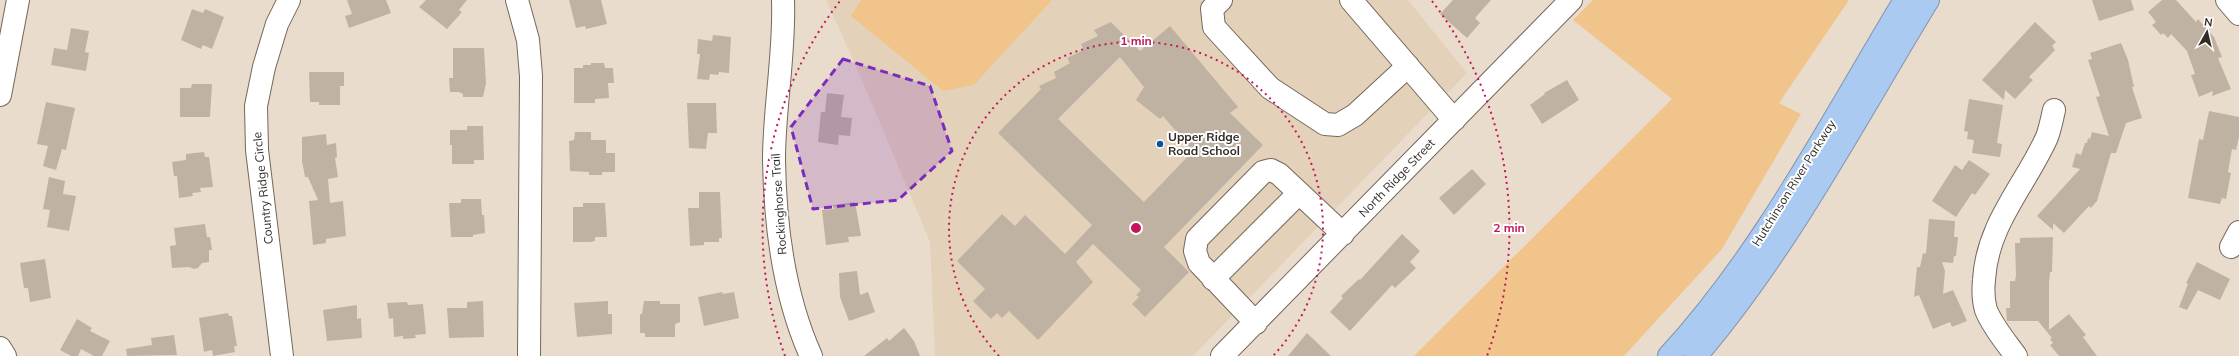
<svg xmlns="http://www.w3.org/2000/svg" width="2239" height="356" font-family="Mulish,sans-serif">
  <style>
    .built { fill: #e4d1ba }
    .green { fill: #f1c48c }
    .building { fill: #c0b2a2; fill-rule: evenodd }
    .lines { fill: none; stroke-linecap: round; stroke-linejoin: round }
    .minor-casing { stroke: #746859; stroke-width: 24 }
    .highway-casing { stroke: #8093ab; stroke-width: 24 }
    .minor { stroke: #fff; stroke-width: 22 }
    .highway { stroke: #abcaf2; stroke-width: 22 }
    .marked { fill: #7b2cbf; fill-opacity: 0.2; stroke: #7b2cbf; stroke-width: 3; stroke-dasharray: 8 5; stroke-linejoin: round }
    .ring { fill: none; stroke: #c2185b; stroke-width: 2; stroke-dasharray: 2 4 }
    .poi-dot { fill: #0655a3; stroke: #fff; stroke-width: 1.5 }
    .labels { text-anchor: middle; stroke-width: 4; stroke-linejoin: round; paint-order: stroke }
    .poi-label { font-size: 12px; font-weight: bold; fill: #312c26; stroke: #fff; text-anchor: start }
    .street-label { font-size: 12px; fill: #312c26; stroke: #fff }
    .centre { fill: #c2185b; stroke: #fff; stroke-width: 2 }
    .ring-label { font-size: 12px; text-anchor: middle; font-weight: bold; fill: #c2185b; stroke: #fff; stroke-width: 4; stroke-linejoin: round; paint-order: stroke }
  </style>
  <rect width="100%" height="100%" fill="#eadccc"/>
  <path class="built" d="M826,0h582l59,73 -274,283h-258l-5,-114 -71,-169z"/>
  <path class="green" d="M861,0h191l-78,85 -31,6 -92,-75z
    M1593,0h256l-70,103 22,11 -79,135 -98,107h-210l258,-257 -99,-79z"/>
  <path class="building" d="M347,0h39l5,13 -42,15 -4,-12 7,-2z
    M426,0h41l-8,10 3,2 -15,17 -28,-22z
    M569,0h32l6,24 -21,5 -1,-3 -9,2z
    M1453,0h38l-16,18 5,5 -13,15 -27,-24z
    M2092,0h39l3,10 -35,11z
    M2162,0h14l20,22 2,-3 16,18 8,20 -4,1 13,31 -19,7 1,-5 -14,6 -8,-22 4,-1 -8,-23 -16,-17 -3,4 -5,-5 -2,2 -9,-10 4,-3 -8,-10z
    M192,9l11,4 2,-4 19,8 -12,32 -9,-4 -2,4 -20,-9z
    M1111,22l29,29 30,-25 68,81 -8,6 33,32 -99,102 25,25 -44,45 -13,-13 7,-7 -3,-2 5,-5 -48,-46 -17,18 17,20 -55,58 -29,-29 -7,7 -5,-5 -6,6 -18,-18 12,-12 -28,-28 45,-47 13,12 10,-11 40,39 27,-29 -94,-92 43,-44 -2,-3 17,-8 -2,-6 16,-9 -3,-5 17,-8 -3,-6 17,-8 -4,-6zM1120,57l24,30 -8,13 24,19 3,-3 30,35 -49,51 -86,-83z
    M2035,22l21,20 -4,4 3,4 -26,27 4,3 -18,19 -10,-9 -1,10 -22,-20z
    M71,28l18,3 -4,21 4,1 -3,18 -35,-6 3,-17 13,2z
    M713,35l18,2 -2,36 -10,-1 -1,3 -8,-1 -1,6 -12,-1 3,-25h-3l1,-15 14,2z
    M2121,43l7,17 6,27h-2l10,31 -16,5 -10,30h-5l-14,48 -6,7 -2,-2 -25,27 -11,-10v7l-16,-14 43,-47 -8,-2 4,-14 5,2 4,-12h2l1,-5 2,1 2,-7 17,4 -13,-39 4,-1 -12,-36 4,-1 -2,-6z
    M453,48h31l2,35 -3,14h-20v-3l-4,-2h-9l-1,-14h4z
    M591,63h13l1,5h8l1,15h-6l1,15 -14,1v4h-21v-35h9v-3h8z
    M309,72h35v14h-4v19h-21v-3h-9z
    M1567,80l12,20 -37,24 -12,-19 15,-11 -1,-1z
    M192,84h20l-2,33h-30v-29h11z
    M827,93l17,2 -3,22 11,1 -2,18 -11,-1 -1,10 -20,-3 3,-30h4z
    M1969,99l34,6 -6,38 5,1 -2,13 -28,-4 2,-13 -7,-1 1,-7 -4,-1z
    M46,102l29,6 -9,42 -4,-1 -6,21 -13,-4 5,-20 -11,-2z
    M687,103h29l1,30h-9l-2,16 -17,-1z
    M2209,111l30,6v20l-3,13 -4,-1 -4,23 3,1 -5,26 -4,-1 -2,6 -32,-6 11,-59 4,1z
    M467,126h16l1,34h-10v4h-22v-19h-2v-15h17z
    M575,132h16v8h15v13h9v19h-13v3h-13v-3l-19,-1 -1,-30 5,-1z
    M326,134l1,11 9,-2 1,14 -2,1 3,19 -10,2 2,24 13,-2 3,35 -20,3v4l-13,2 -4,-44 9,-1 -10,-23h-3l-3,-16v-24z
    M204,152l1,5h4l4,30 -13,1 1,4 -9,1 1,3 -14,2 -2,-22h-3l-2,-14 14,-2v-6z
    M1969,160l21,14 -15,21 -3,-2 -16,24 -24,-16 23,-36 7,5z
    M1472,169l14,15 -32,31 -15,-17z
    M49,177l16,4 -2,13 13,2 -7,35 -22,-4 3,-17 -7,-1z
    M699,192h21l2,46h-3v4h-15v3l-14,1 -2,-38h11z
    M461,199h20l1,16h2l1,18 -12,2v2h-22l-2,-34h12z
    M855,202l6,34 -13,1 1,5 -23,3 -4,-35 12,-1 -1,-4z
    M583,203h22l2,34h-12v4l-5,1h-17v-35h10z
    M1929,219l26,2 -1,16h4l-2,19h-2l-1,7 -11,-1 3,9 -2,23 10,-4 14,31 -15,6 -2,-5 -17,7 -14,-34 -5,2 3,-30h3l3,-14 3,1z
    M205,224l2,13h3l2,13h-3v12l-7,1 -4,5 -4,1 -5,-2 -17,1 -2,-22 6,-1 -2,-17z
    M1402,234l18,17 -10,11 6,6 -21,20 -3,-3 -42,46 -20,-19 13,-14 -2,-2 18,-17 1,1z
    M2053,237l-1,35h-2l-1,11v47l20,-16 17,21 -3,2 14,19h-38l-9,-11 3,-2 -3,-4 2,-1 -14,-17h-31l-1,-13h4v-27h5l1,-6 -1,-32h5v-5z
    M45,259l6,39 -21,4 -2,-14h-4l-4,-25z
    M2197,262l33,17 -10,21 -22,-10 -11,20 -8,-3 9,-23 -2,-1z
    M857,271l3,24 8,-3 7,20 -26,9 -9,-24 -1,-24z
    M722,292l1,2 11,-2 5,26 -35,8 -6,-29z
    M483,301l1,36 -35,1 -2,-30h20v-6z
    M608,301v13h4v20l-35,3 -3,-34z
    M644,301h16v3h20v18l-5,2v13h-30v-4h-5v-19h2z
    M407,302l1,3 15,-1 3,30 -11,1 1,3 -13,1v-3l-9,1 -1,-19 -4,1 -2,-16z
    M357,305v14l4,-1 1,20 -35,3 -4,-31z
    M228,313l1,3h3l5,30h-3l1,6 -22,4 -1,-6 -8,2 -5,-34z
    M77,319l15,9 -2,3 20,10 -8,15h-8l-13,-7 -3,7h-7l-11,-6z
    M904,328l10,13 6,15h-56l23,-18 2,3z
    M1307,333l24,23h-43z
    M174,335l3,20 -50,1 -1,-7 26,-4 -1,-7z"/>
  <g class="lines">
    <defs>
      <path id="minor" d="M517,0l11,40 3,36 -2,280
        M783,0c2,54 -9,107 -9,160 1,66 10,136 37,196
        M1221,0l-9,9 2,18 56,61 55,36 13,1 17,-10 53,-49
        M1351,0l103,120
        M2227,0l12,14
        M0,95l18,-95
        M2231,247l8,-15
        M1213,279l86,-86
        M1256,323l-57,-60 -4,-12 2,-12 66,-67 8,-2 8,4 64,60
        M0,348l5,8
        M282,356l-25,-206 -1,-44 8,-39 13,-43 12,-24
        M1222,356l349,-356
        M2016,356c-11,-15 -23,-29 -30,-46 -3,-10 -3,-20 -2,-30 3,-56 41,-94 63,-143 3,-8 5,-18 7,-27"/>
      <path id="highway" d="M1669,356c95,-103 163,-236 236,-356
        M1696,356c92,-108 158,-235 232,-356"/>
    </defs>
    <use href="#minor" class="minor-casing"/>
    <use href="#highway" class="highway-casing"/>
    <use href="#minor" class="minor"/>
    <use href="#highway" class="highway"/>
  </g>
  <path class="marked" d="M843,59l87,27 22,65 -54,49 -85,9 -22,-82z"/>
  <g class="ring">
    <path d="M999 356A187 187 0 1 1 1273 356"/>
    <path d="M785 356A373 373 0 0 1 840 1M1432 1A373 373 0 0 1 1487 356"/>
  </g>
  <circle class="poi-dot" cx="1160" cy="144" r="4"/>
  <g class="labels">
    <g class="poi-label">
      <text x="1168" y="141">Upper Ridge<tspan x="1168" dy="14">Road School</tspan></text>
    </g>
    <g class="street-label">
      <text transform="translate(1397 178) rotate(-46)" y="4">North Ridge Street</text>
      <text transform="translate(1794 183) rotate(-58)" y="4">Hutchinson River Parkway</text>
      <text transform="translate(263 188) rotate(-96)" y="4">Country Ridge Circle</text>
      <text transform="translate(779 204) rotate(-94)" y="4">Rockinghorse Trail</text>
    </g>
  </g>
  <circle cx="1136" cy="228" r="6" class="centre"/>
  <g class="ring-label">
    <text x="1136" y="45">1 min</text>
    <text x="1509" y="232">2 min</text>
  </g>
  <g transform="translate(2207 32) rotate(8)" stroke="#ffffff" stroke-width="3" paint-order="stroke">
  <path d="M0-3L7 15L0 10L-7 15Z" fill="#312c26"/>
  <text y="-6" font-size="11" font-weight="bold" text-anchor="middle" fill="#312c26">N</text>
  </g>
</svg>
